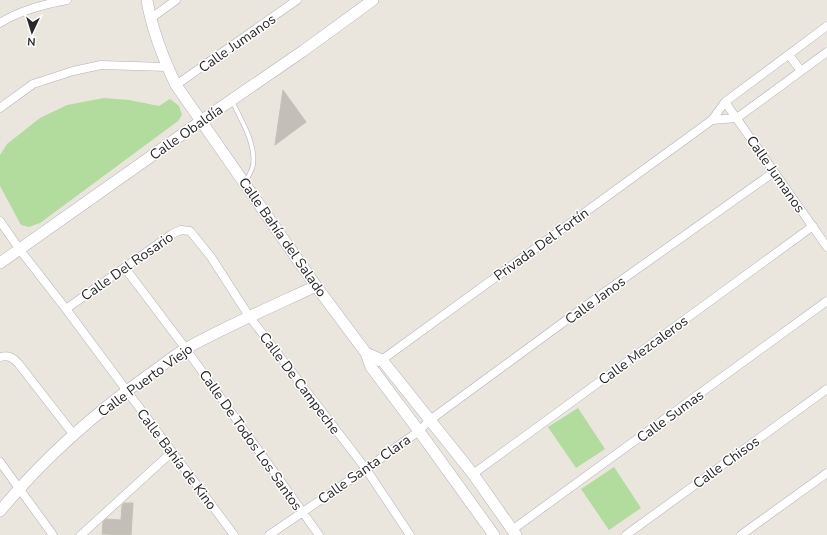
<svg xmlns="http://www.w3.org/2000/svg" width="827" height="535" font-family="'Nunito Sans',sans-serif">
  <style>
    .park { fill: #b1dc9e }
    .building { fill: #c3bfb8; stroke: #c5c1b6 }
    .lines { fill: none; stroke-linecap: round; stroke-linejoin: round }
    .service-casing { stroke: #b0b2bc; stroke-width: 5 }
    .minor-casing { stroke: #b0b2bc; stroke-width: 9 }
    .tertiary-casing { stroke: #b0b2bc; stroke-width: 12 }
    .service { stroke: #fff; stroke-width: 4 }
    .minor { stroke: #fff; stroke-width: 8 }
    .tertiary { stroke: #fff; stroke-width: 11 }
    .labels { text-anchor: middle; stroke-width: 3; stroke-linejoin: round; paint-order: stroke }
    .street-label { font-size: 14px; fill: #292929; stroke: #fff }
  </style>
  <rect width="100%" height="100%" fill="#eae5dd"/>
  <path class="park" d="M104,98l25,2 30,6 11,-7 9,7 3,9 -4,6 -138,102 -11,4 -8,-2 -21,-39v-31l7,-11 33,-26 27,-13z
    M578,408l27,41 -29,19 -28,-41z
    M614,467l27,41 -32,22 -28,-41z"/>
  <path class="building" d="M283,90l23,32 -31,23z
    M124,503h9l-2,32 -29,-1 1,-12 3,-3 15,1 1,-15z"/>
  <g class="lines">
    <defs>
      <path id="service" d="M232,101c9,19 24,42 21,64 -1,6 -5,12 -8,17"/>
      <path id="minor" d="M150,19l26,-19
        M0,23c20,-13 45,-19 67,-23
        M789,55l12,16
        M176,85l121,-85
        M725,102l102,145
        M0,108l33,-24 40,-13 28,-6 66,2
        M712,120l25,-2 90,-66
        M0,221l20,29 46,59 168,226
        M125,268l61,81 133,186
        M66,309l106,-75 9,-4 9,1 21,26 38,59 117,153 44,66
        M0,357c8,-2 12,0 18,6l56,72
        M379,362l333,-242 13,-18 102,-76
        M0,462l53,73
        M473,474l340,-248
        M512,530l315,-229
        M81,535l91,-83
        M269,535l97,-66 53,-38 11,-11 172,-126 172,-122
        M626,535l201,-146
        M741,535l86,-62"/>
      <path id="tertiary" d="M147,0c5,30 16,58 29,85l140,201 50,67 5,14 48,64 75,104
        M0,263l201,-142 102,-70 70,-51
        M366,353l16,7 91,114 43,61
        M0,511c43,-52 95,-98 150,-137 12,-8 24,-19 37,-26 42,-23 86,-42 129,-62"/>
    </defs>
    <use href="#service" class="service-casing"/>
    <use href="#minor" class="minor-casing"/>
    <use href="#tertiary" class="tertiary-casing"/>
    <use href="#service" class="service"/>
    <use href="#minor" class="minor"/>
    <use href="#tertiary" class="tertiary"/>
  </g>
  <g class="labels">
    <g class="street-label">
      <text transform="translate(237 43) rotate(-35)" y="5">Calle Jumanos</text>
      <text transform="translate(186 132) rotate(-35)" y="5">Calle Obaldía</text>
      <text transform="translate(776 174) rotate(55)" y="5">Calle Jumanos</text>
      <text transform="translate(283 237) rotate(55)" y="5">Calle Bahía del Salado</text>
      <text transform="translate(541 244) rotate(-36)" y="5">Privada Del Fortín</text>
      <text transform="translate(127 266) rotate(-35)" y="5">Calle Del Rosario</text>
      <text transform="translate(595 300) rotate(-36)" y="5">Calle Janos</text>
      <text transform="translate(643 350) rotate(-36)" y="5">Calle Mezcaleros</text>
      <text transform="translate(145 380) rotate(-36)" y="5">Calle Puerto Viejo</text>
      <text transform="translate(300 383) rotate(53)" y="5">Calle De Campeche</text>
      <text transform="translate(670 416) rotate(-36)" y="5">Calle Sumas</text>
      <text transform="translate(251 440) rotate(55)" y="5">Calle De Todos Los Santos</text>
      <text transform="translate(177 459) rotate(53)" y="5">Calle Bahía de Kino</text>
      <text transform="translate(726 462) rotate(-36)" y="5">Calle Chisos</text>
      <text transform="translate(364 469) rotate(-35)" y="5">Calle Santa Clara</text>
    </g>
  </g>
  <g transform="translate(32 32) rotate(184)" stroke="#ffffff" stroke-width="3" paint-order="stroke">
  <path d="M0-3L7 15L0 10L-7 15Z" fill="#292929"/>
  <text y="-6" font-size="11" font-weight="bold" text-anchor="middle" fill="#292929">N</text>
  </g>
</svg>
